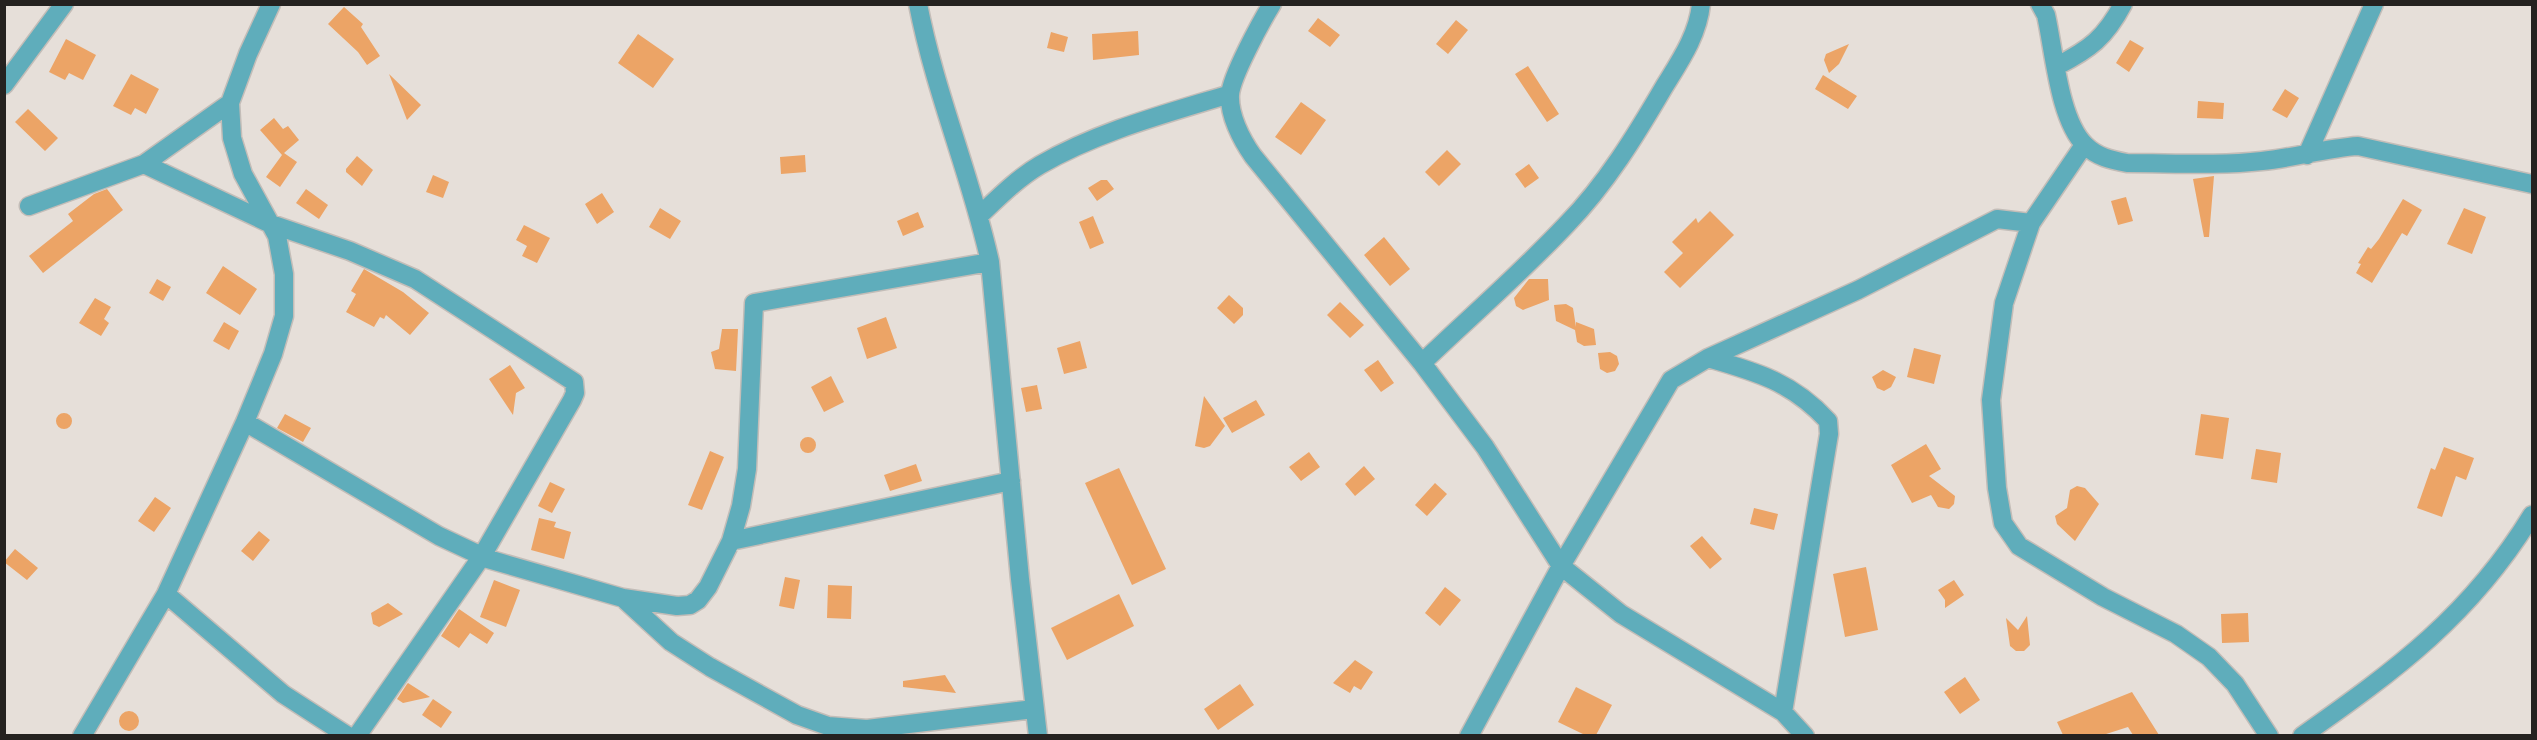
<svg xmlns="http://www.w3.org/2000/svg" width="2537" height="740" font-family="'PT Serif',serif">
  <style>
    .building { fill: #eca466 }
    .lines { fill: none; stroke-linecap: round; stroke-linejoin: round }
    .minor-casing { stroke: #c3bdb8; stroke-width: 21 }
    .tertiary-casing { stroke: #c3bdb8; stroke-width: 21 }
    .minor { stroke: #5fadbb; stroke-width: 18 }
    .tertiary { stroke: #5fadbb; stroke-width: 18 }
  </style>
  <rect width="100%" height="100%" fill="#e6dfd9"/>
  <path class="building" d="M344,7l19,17 -2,3 19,29 -13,9 -9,-13 -30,-28z
    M1318,18l22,17 -10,12 -22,-16z
    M1456,20l12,10 -20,24 -12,-10z
    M1138,31l1,24 -46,5 -1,-26z
    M1051,32l17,5 -4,15 -17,-4z
    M638,34l36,25 -21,29 -35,-25z
    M66,39l30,16 -13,25 -14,-7 -4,7 -16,-8z
    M2130,40l14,8 -15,24 -13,-9z
    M1849,44l-10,20 -10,9 -5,-13 2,-6z
    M1528,66l31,48 -12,8 -32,-48z
    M131,74l28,15 -13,25 -11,-6 -4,7 -18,-9z
    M389,74l32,31 -14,15z
    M1823,75l34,21 -9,13 -33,-20z
    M2285,89l14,9 -12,20 -15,-8z
    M2198,101l26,2 -1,16 -26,-1z
    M1301,102l25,18 -25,35 -26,-18z
    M28,109l30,29 -13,13 -30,-29z
    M274,118l9,11 5,-3 11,14 -15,13 13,9 -17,25 -14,-10 16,-22 -22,-25z
    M1447,150l14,14 -22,22 -14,-14z
    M805,155l1,17 -25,2 -1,-17z
    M357,156l16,14 -11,16 -16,-14v-3z
    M1529,164l10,14 -14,10 -10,-14z
    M433,175l16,7 -6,16 -17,-6z
    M2214,176l-5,61h-5l-11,-58z
    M1101,180h6l7,9 -17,12 -9,-13z
    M107,189l16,21 -80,63 -14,-17 44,-35 -5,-7 26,-20z
    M306,189l22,16 -9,14 -23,-16z
    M602,193l12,19 -17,12 -12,-20z
    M2126,197l7,24 -15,4 -7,-24z
    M2403,199l19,11 -15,26 -5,-3 -30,50 -16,-10 5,-9 -3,-1 10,-16 3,2 8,-10z
    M660,208l21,13 -11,18 -21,-12z
    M2464,208l22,9 -14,37 -25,-10z
    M1710,211l24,24 -54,53 -16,-16 19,-19 -11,-11 24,-24 2,5z
    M918,212l6,15 -21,9 -6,-15z
    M1093,216l11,27 -14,6 -11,-27z
    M524,225l26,13 -13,25 -15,-7 5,-10 -11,-6z
    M1384,237l26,32 -20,17 -26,-31z
    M223,266l34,23 -17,26 -34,-22z
    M364,269l39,23 26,21 -19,22 -24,-20 -2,4 -4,-2 -6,10 -28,-15 10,-18 -5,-3z
    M157,279l14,8 -8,14 -14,-8z
    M1529,279h19l1,21 -26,10 -7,-4 -2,-8z
    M1229,295l14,13v7l-9,9 -17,-16z
    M95,298l16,9 -7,12 5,4 -8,13 -22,-13z
    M1340,302l24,23 -14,13 -23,-23z
    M1554,305l12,-1 7,4 3,19v-5l18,7 2,16 -12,1 -7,-4 -2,-12 -19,-9z
    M886,317l11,31 -30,11 -10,-31z
    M224,322l15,9 -10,19 -16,-9z
    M722,329h16l-2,42 -21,-2 -4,-17 8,-3z
    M1080,341l7,27 -23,6 -7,-26z
    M1914,348l27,7 -7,29 -27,-7z
    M1610,352l7,4 2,8 -4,7 -8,2 -7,-4 -2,-16z
    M1378,360l16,23 -13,9 -17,-22z
    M510,365l15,23 -9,5 -3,22 -24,-36z
    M1883,370l13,7 -5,10 -7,4 -7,-3 -5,-11z
    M831,376l13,26 -20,10 -13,-25z
    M1037,385l5,24 -16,3 -5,-24z
    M1204,396l21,30 -15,20 -6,2 -9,-2z
    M1256,400l9,15 -33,18 -9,-15z
    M56 421a8 8 0 1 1 16 0a8 8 0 1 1-16 0Z
    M285,414l26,14 -8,14 -26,-14z
    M2201,414l28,4 -6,41 -28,-4z
    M800 445a8 8 0 1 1 16 0a8 8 0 1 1-16 0Z
    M1926,444l15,25 -12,7 26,20 -1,8 -5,5 -11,-2 -7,-12 -19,8 -21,-38z
    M2444,447l30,11 -8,22 -10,-4 -14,41 -25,-9 14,-40 4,2z
    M2256,449l25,4 -4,30 -26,-4z
    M710,451l14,6 -22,53 -14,-5z
    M1309,452l11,15 -19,14 -12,-14z
    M916,464l6,17 -32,10 -6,-16z
    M1364,466l11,13 -20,17 -10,-12z
    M1119,468l47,101 -34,16 -47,-102z
    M550,482l15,7 -13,24 -14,-7z
    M1435,483l12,11 -20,22 -12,-11z
    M2077,486l8,2 14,16 -24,37 -18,-17 -2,-8 12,-8 3,-18z
    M155,497l16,11 -17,24 -16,-11z
    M1754,508l24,6 -4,16 -24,-6z
    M539,518l17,4 -2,5 17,5 -7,27 -33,-9z
    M259,531l11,9 -17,21 -12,-10z
    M1702,536l20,23 -12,10 -20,-23z
    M15,549l23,19 -11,12 -23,-18z
    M1866,567l12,63 -33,7 -12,-63z
    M785,577l15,3 -6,29 -15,-3z
    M494,580l26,10 -14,37 -26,-10z
    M1954,580l10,15 -19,13v-8l-7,-10z
    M828,585l24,1 -1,33 -24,-1z
    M1445,587l16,13 -21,26 -15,-13z
    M1119,594l15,32 -67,34 -16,-32z
    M388,603l15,11 -24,13 -6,-3 -2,-11z
    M459,609l35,24 -7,11 -17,-11 -11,15 -18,-12z
    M2248,613l1,29 -27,1 -1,-29z
    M2027,616l3,29 -6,6h-8l-6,-5 -4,-28 12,12z
    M1355,660l18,12 -12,18 -7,-4 -4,7 -17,-10z
    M945,675l11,18 -53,-6v-6z
    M1965,677l15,23 -20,14 -16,-22z
    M407,684l1,-1 22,14 -27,6 -6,-4z
    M1240,684l14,21 -36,25 -14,-21z
    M1576,687l36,18 -16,30h-11l-27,-13z
    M2132,692l27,43h-26l-5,-8 -25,8h-40l-6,-13z
    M433,699l19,13 -11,16 -19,-13z
    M119 721a10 10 0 1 1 20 0a10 10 0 1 1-20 0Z"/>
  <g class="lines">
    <defs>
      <path id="minor" d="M918,4c17,89 53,171 72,258l30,317 18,157
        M1272,4c-11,18 -41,73 -42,91 -1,20 11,44 23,61l169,207 63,84 76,119 60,48 162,98 22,24
        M2040,4l6,11c8,35 13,105 39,130 12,12 26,15 42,18 45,0 91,3 135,-2 32,-3 64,-13 96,-15l174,38
        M2057,66c33,-17 48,-28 66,-62
        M4,85l60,-81
        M2084,145l-53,78 -27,80 -13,97 6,88 6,35 16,23 84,51 73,37 33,23 26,27 34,52
        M2307,155l67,-151
        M144,164l127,60 79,27 65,28 159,103 1,11 -3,7 -90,156 -125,180
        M29,206l115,-42 86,-61
        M980,215c19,-18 38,-37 60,-50 59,-34 125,-51 190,-71
        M1708,358c49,14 84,24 120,63l1,13 -46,278
        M1422,363c48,-46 99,-90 145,-139 39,-40 69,-89 97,-137 16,-26 34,-52 37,-83
        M245,422l194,114 49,23 135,39 54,8 13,-1 8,-5 10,-13 23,-46 10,-35 6,-37 7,-166 236,-41
        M731,541l280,-60
        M166,594l117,100 65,42
        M623,598l48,44 39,25 87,48 31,11 39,3 167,-20
        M82,736l84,-142 79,-172 28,-68 11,-38v-42l-7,-38 -34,-62 -11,-36 -2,-35 18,-49 23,-50
        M1469,736l92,-170 110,-186 37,-22 150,-68 139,-71 34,4"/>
      <path id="tertiary" d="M2302,736c94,-66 169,-121 230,-221"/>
    </defs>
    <use href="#minor" class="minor-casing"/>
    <use href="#tertiary" class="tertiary-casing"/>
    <use href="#minor" class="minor"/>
    <use href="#tertiary" class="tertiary"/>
  </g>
  <rect width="2537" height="740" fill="none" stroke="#252220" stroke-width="12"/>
</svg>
